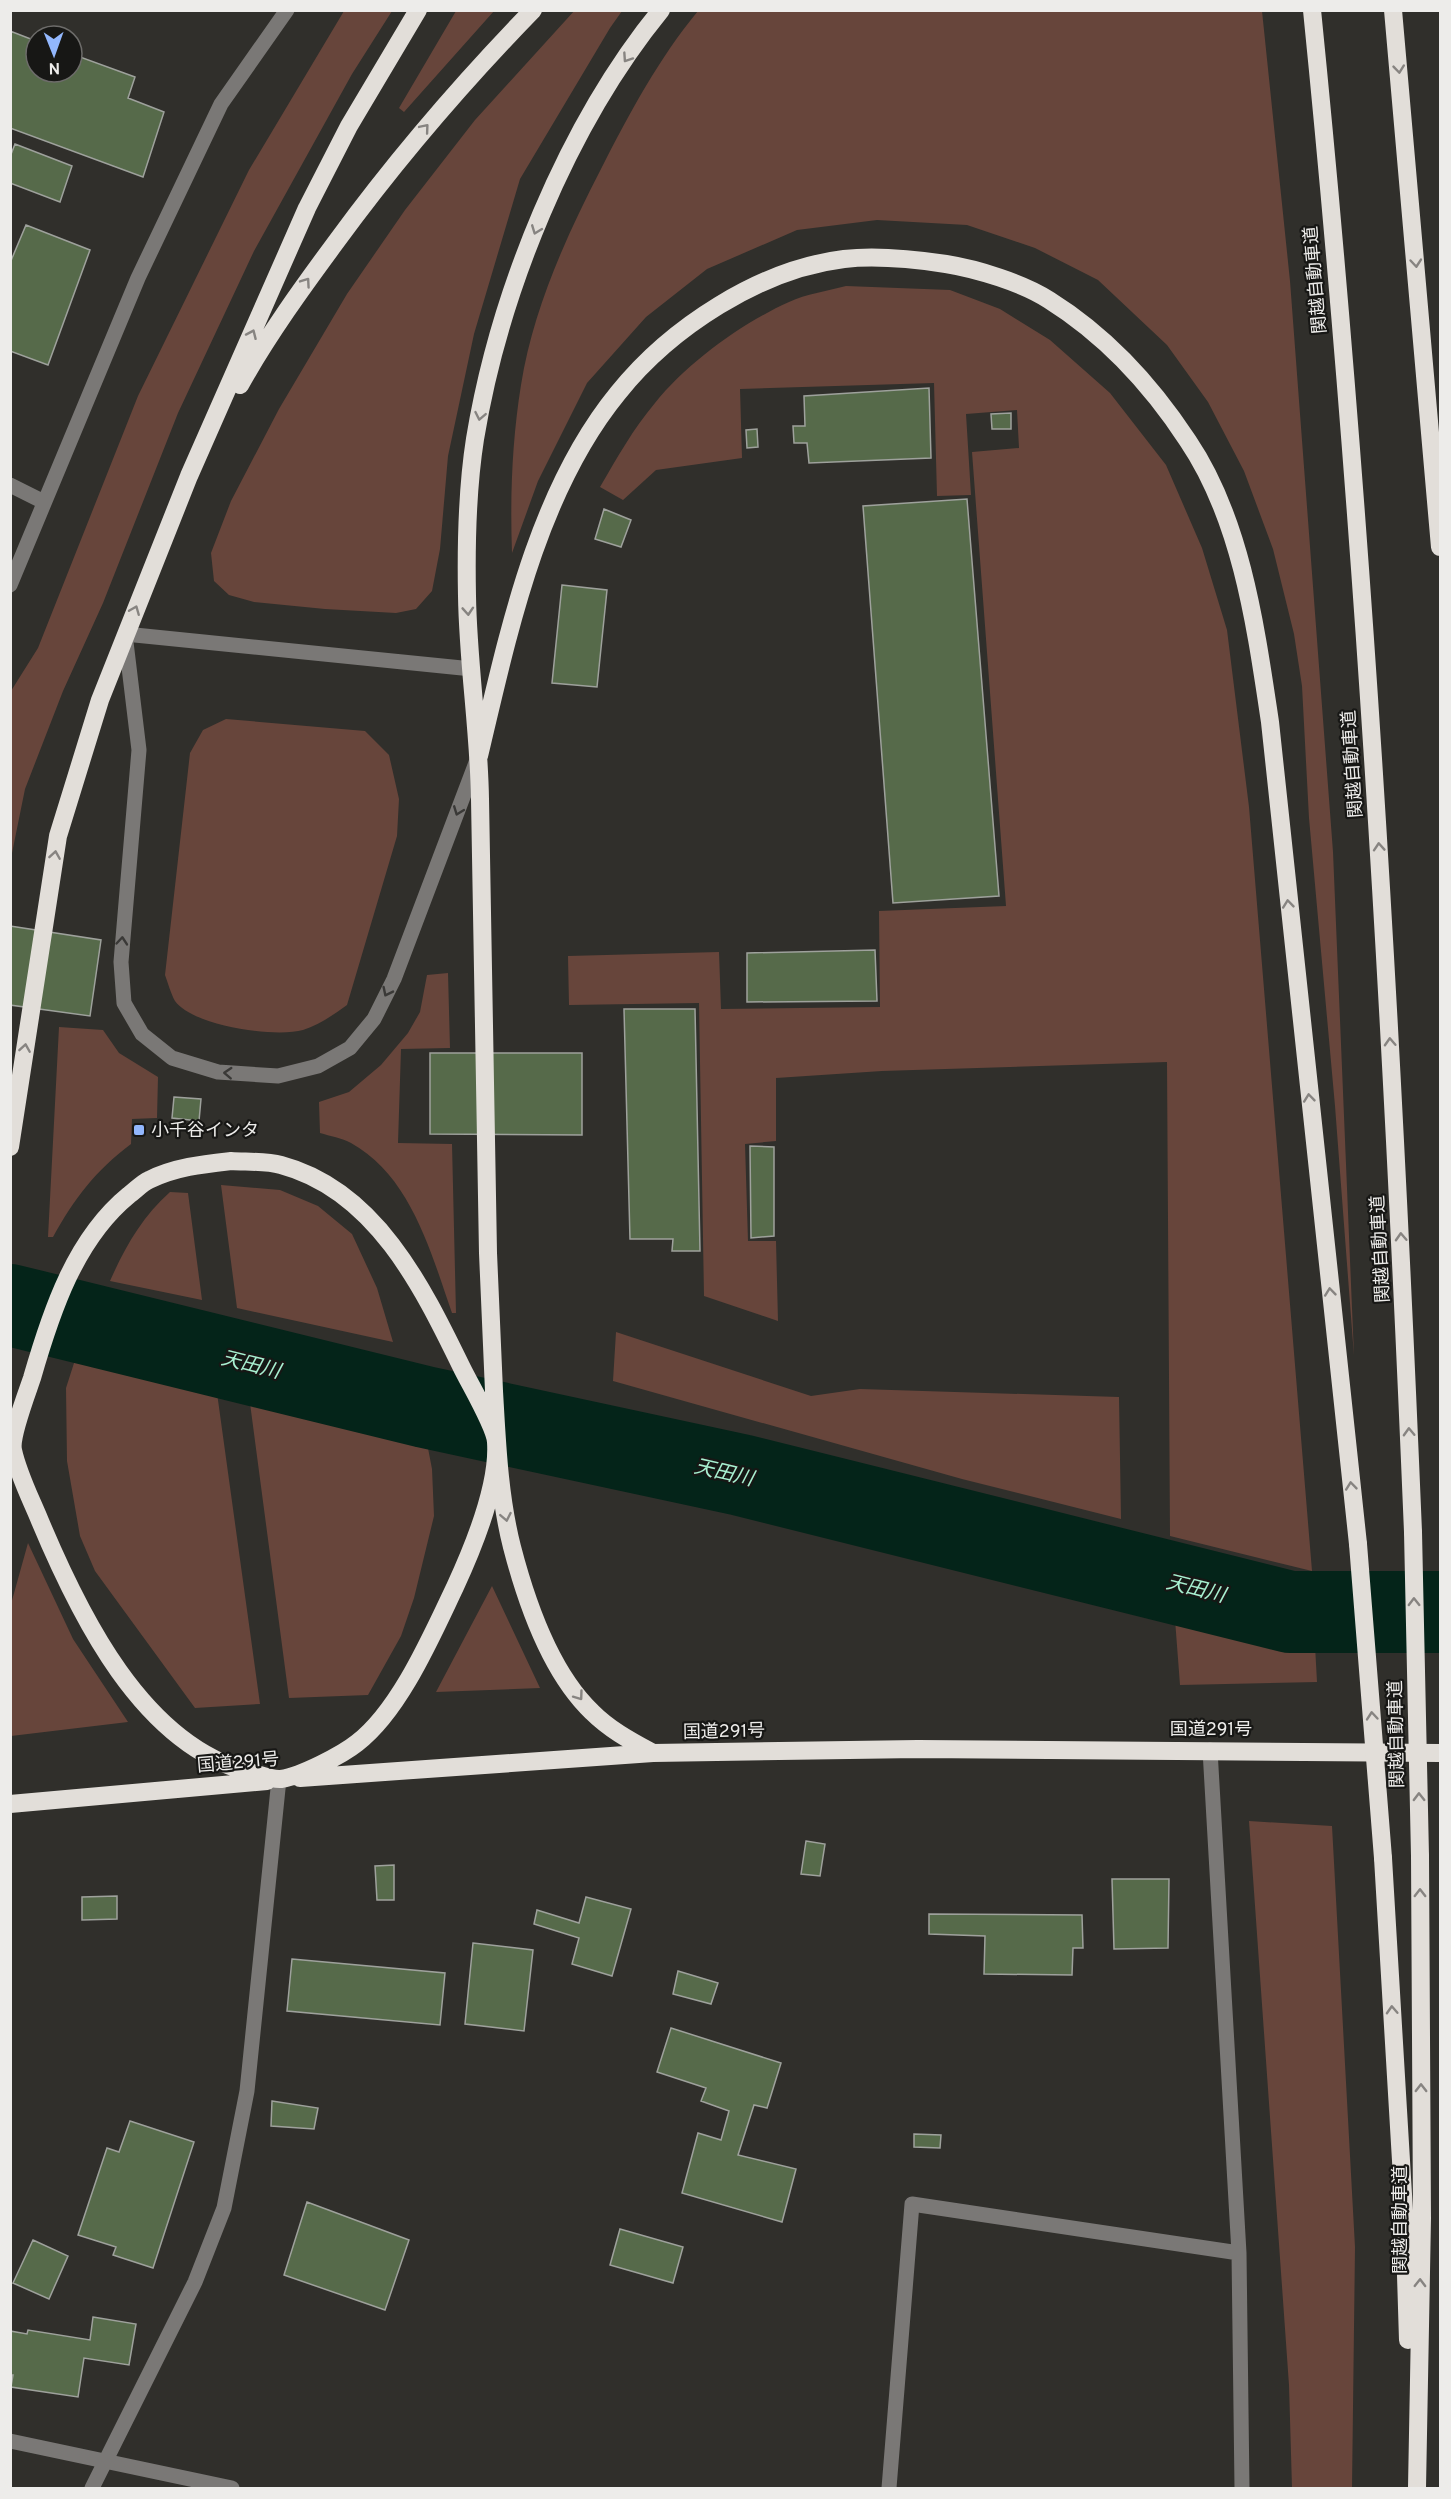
<svg xmlns="http://www.w3.org/2000/svg" width="1451" height="2499" font-family="Overpass,'Noto Sans JP',sans-serif">
  <style>
    .green { fill: #67453b }
    .lines { fill: none; stroke-linecap: round; stroke-linejoin: round }
    .river { stroke: #042419; stroke-width: 82 }
    .building { fill: #566a4a; stroke: #9ea19c; stroke-width: 1.5 }
    .minor { stroke: #7a7876; stroke-width: 15 }
    .highway { stroke: #e2ded9; stroke-width: 18 }
    .highway-bridge { stroke: #e2ded9; stroke-width: 18 }
    .oneway { stroke: #878481 }
    .oneway2 { stroke: #3a3937 }
    .poi-dot { fill: #92b7fd; stroke: #171715; stroke-width: 2 }
    .labels { text-anchor: middle; stroke-width: 4.5; stroke-linejoin: round; paint-order: stroke }
    .street-label { font-size: 18px; fill: #edecea; stroke: #171715 }
    .poi-label { font-size: 18px; fill: #edecea; stroke: #171715; text-anchor: start }
    .water-label { font-size: 20px; font-style: italic; fill: #a8f0d1; stroke: #171715 }
  </style>
  <rect width="100%" height="100%" fill="#302f2b"/>
  <path class="green" d="M575,10l47,1 -12,17 -90,151 -46,155 -26,122 -8,93 -8,42 -16,18 -20,4 -71,-4 -71,-7 -25,-7 -15,-14 -3,-28 20,-52 48,-92 68,-115 58,-84 70,-90z
    M344,11h48l-40,63 -98,177 -76,162 -75,190 -40,88 -38,98 -14,69v-167l27,-43 100,-252 111,-226z
    M456,11h38l-90,101 -5,-4z
    M698,11h564l28,270 43,571 21,504 -19,-250 -26,-288 -7,-132 -8,-52 -21,-85 -29,-78 -36,-69 -41,-57 -69,-65 -63,-32 -68,-23 -90,-5 -80,10 -90,39 -61,48 -59,66 -49,98 -26,72c-2,-56 0,-112 9,-168 12,-76 45,-148 80,-216 28,-55 58,-111 97,-158z
    M846,286l104,4 50,19 50,31 60,53 56,72 36,83 25,82 22,177 63,764 -142,-35 -3,-474 -285,9 -106,7v63l-31,3 3,97h28l2,80 -74,-25 -5,-293 -130,2 -1,-49 151,-4 2,57 159,-2 -1,-96 127,-5 -34,-454 47,-4 -2,-38 -51,4 5,81 -34,1 -3,-113 -194,6 2,69 -86,12 -33,30 -23,-13c17,-29 33,-58 55,-84 32,-40 87,-80 134,-101 17,-8 38,-11 57,-16z
    M226,719l139,12 24,24 10,44 -2,37 -50,169c-14,10 -28,20 -44,25 -28,8 -110,-4 -128,-29 -4,-7 -7,-18 -10,-26l25,-222 13,-23z
    M448,973l2,75 -49,1 -3,94 54,1 4,169h-4c-21,-60 -41,-137 -101,-170 -9,-5 -21,-7 -31,-10l-1,-31 30,-10 32,-27 27,-32 12,-21 7,-37z
    M59,1027l44,3 16,23 39,24 -1,41 -25,1 -1,25c-35,26 -57,55 -78,93h-5z
    M221,1185l59,5 38,16 34,28 25,54 16,54 -156,-34z
    M170,1192l18,1 14,107 -92,-19c15,-34 32,-64 60,-89z
    M84,1332l129,32 47,340 -65,4 -100,-137 -15,-35 -13,-75 -1,-73z
    M616,1332l195,64 49,-7 259,8 2,122 -159,-40 -349,-98z
    M246,1373l176,44 10,52 2,47 -20,82 -13,38 -33,59 -79,3z
    M28,1543l45,96 55,83 -117,14v-132z
    M492,1586l48,102 -104,4z
    M1173,1593l141,34 3,55 -137,3z
    M1249,1821l83,5 23,421 -3,241h-60l-3,-103z"/>
  <g class="lines">
    <path class="river" d="M10,1305l415,102 316,68 549,137h150"/>
  </g>
  <path class="building" d="M10,31l26,10v31h36v-18l63,23 -7,21 36,14 -21,65 -133,-49z
    M15,144l57,22 -12,36 -50,-19v-26z
    M26,225l64,25 -42,115 -38,-14v-88z
    M929,388l2,70 -122,5 -2,-20h-13l-1,-17h12l-1,-30z
    M1011,413v16h-19l-1,-15z
    M757,429l1,18 -11,1 -1,-18z
    M967,499l32,397 -106,7 -30,-397z
    M604,509l27,11 -10,27 -26,-8z
    M562,585l45,5 -10,97 -45,-4z
    M10,926l91,14 -11,76 -80,-11z
    M875,950l2,51 -130,1v-49z
    M624,1009h71l5,242h-28l1,-12h-43z
    M430,1053h152v82l-152,-1z
    M174,1097l27,2 -2,22 -27,-3z
    M750,1146l24,1v89l-23,2z
    M806,1841l19,3 -5,32 -19,-2z
    M394,1865v35h-17l-2,-34z
    M1112,1879h57l-1,69 -54,1z
    M117,1896v23l-35,1v-23z
    M586,1897l45,12 -19,67 -40,-12 7,-26 -45,-14 3,-14 42,13z
    M929,1914l153,1 1,33h-10l-1,27 -88,-1 1,-38 -56,-2z
    M473,1943l60,7 -9,81 -59,-7z
    M292,1959l153,14 -5,52 -153,-14z
    M678,1971l40,12 -7,21 -38,-10z
    M671,2028l110,35 -14,45 -13,-3 -16,50 58,14 -14,53 -100,-29 16,-60 23,7 8,-29 -28,-10 5,-13 -49,-16z
    M272,2101l46,7 -4,21 -43,-3z
    M130,2121l64,21 -41,126 -40,-13 3,-8 -38,-12 29,-87 12,4z
    M914,2134l27,1 -1,13 -26,-1z
    M307,2202l102,38 -24,70 -101,-35z
    M620,2229l63,18 -10,36 -63,-18z
    M33,2240l35,16 -19,43 -36,-16z
    M93,2317l43,7 -7,41 -45,-7 -6,39 -67,-10 2,-12h-3v-44l17,3 1,-4 62,10z"/>
  <g class="lines">
    <path class="minor" d="M10,485l34,17
      M10,585l128,-307 83,-174 66,-94
      M472,669l-347,-35 14,116 -18,212 3,41 18,31 30,24 46,14 60,4 40,-10 32,-18 24,-29 20,-40 83,-219
      M1210,1750l29,503 3,235
      M10,2441l222,47
      M92,2488l103,-206 29,-74 23,-117 32,-312
      M889,2488l23,-284 327,49"/>
    <path class="highway" d="M1312,10c51,506 80,1014 101,1522
      M1393,10l47,537
      M240,385c28,-50 62,-97 96,-143 60,-82 126,-159 197,-232
      M479,756c29,-122 58,-264 139,-363 52,-65 142,-124 226,-134 34,-4 69,0 102,5 31,5 77,19 103,36 56,35 103,86 139,141 54,80 68,188 82,281l88,822
      M10,1147l48,-311 42,-136 89,-224 118,-268 42,-82 69,-116
      M231,1161c16,1 35,0 50,4 94,25 141,121 180,201 8,17 34,60 35,76 3,43 -23,106 -41,145 -23,48 -55,123 -98,156 -15,12 -56,33 -76,36 -9,1 -23,-5 -32,-7 -107,-27 -170,-158 -209,-251 -9,-22 -22,-47 -27,-71 -3,-13 14,-57 19,-72 19,-66 43,-139 97,-183 7,-5 13,-12 20,-15 26,-13 55,-16 82,-19z
      M653,1753c-22,-12 -43,-23 -61,-41 -41,-39 -66,-111 -80,-165 -13,-51 -15,-104 -18,-156 -2,-46 -4,-92 -6,-138 -3,-152 -6,-303 -8,-454 -1,-68 -12,-135 -13,-203 -1,-51 0,-106 8,-157 24,-146 92,-314 186,-429
      M300,1778l353,-25 265,-4 522,4
      M10,1804l257,-23
      M1383,1858l21,353 4,129
      M1417,2488l5,-270 -2,-362"/>
    <path class="highway-bridge" d="M1413,1532l7,324
      M1358,1544l25,314"/>
  </g>
  <defs><path id="oneway-chevron" d="M-2-3.5L2.5 0L-2 3.5" fill="none" stroke-width="1.6" stroke-linecap="round" stroke-linejoin="round" transform="scale(1.5)"/></defs>
  <g class="oneway">
    <use href="#oneway-chevron" transform="translate(627 58) rotate(124)"/>
    <use href="#oneway-chevron" transform="translate(1399 69) rotate(84)"/>
    <use href="#oneway-chevron" transform="translate(425 128) rotate(-50)"/>
    <use href="#oneway-chevron" transform="translate(536 230) rotate(111)"/>
    <use href="#oneway-chevron" transform="translate(1416 263) rotate(85)"/>
    <use href="#oneway-chevron" transform="translate(306 282) rotate(-55)"/>
    <use href="#oneway-chevron" transform="translate(252 334) rotate(-66)"/>
    <use href="#oneway-chevron" transform="translate(480 416) rotate(101)"/>
    <use href="#oneway-chevron" transform="translate(135 610) rotate(-68)"/>
    <use href="#oneway-chevron" transform="translate(468 611) rotate(86)"/>
    <use href="#oneway-chevron" transform="translate(1379 847) rotate(-94)"/>
    <use href="#oneway-chevron" transform="translate(55 855) rotate(-81)"/>
    <use href="#oneway-chevron" transform="translate(1288 904) rotate(-96)"/>
    <use href="#oneway-chevron" transform="translate(1390 1042) rotate(-93)"/>
    <use href="#oneway-chevron" transform="translate(25 1048) rotate(-81)"/>
    <use href="#oneway-chevron" transform="translate(1309 1098) rotate(-96)"/>
    <use href="#oneway-chevron" transform="translate(1401 1237) rotate(-93)"/>
    <use href="#oneway-chevron" transform="translate(1330 1292) rotate(-96)"/>
    <use href="#oneway-chevron" transform="translate(1409 1432) rotate(-92)"/>
    <use href="#oneway-chevron" transform="translate(1351 1486) rotate(-96)"/>
    <use href="#oneway-chevron" transform="translate(506 1517) rotate(79)"/>
    <use href="#oneway-chevron" transform="translate(1414 1602) rotate(-91)"/>
    <use href="#oneway-chevron" transform="translate(579 1696) rotate(54)"/>
    <use href="#oneway-chevron" transform="translate(1372 1716) rotate(-95)"/>
    <use href="#oneway-chevron" transform="translate(1419 1797) rotate(-91)"/>
    <use href="#oneway-chevron" transform="translate(1420 1893) rotate(-90)"/>
    <use href="#oneway-chevron" transform="translate(1392 2010) rotate(-93)"/>
    <use href="#oneway-chevron" transform="translate(1421 2088) rotate(-90)"/>
    <use href="#oneway-chevron" transform="translate(1420 2283) rotate(-89)"/>
  </g>
  <g class="oneway2">
    <use href="#oneway-chevron" transform="translate(458 811) rotate(111)"/>
    <use href="#oneway-chevron" transform="translate(122 941) rotate(-85)"/>
    <use href="#oneway-chevron" transform="translate(387 992) rotate(116)"/>
    <use href="#oneway-chevron" transform="translate(228 1073) rotate(-177)"/>
  </g>
  <rect class="poi-dot" x="133" y="1124" width="12" height="12" rx="3"/>
  <g class="labels">
    <g class="street-label">
      <text transform="translate(1315 280) rotate(-95)" y="6">関越自動車道</text>
      <text transform="translate(1352 764) rotate(-94)" y="6">関越自動車道</text>
      <text transform="translate(1380 1249) rotate(-93)" y="6">関越自動車道</text>
      <text x="1211" y="1735">国道291号</text>
      <text transform="translate(724 1731) rotate(-1)" y="6">国道291号</text>
      <text transform="translate(1396 1734) rotate(-91)" y="6">関越自動車道</text>
      <text transform="translate(238 1762) rotate(-5)" y="6">国道291号</text>
      <text transform="translate(1400 2220) rotate(-90)" y="6">関越自動車道</text>
    </g>
    <g class="poi-label">
      <text x="151" y="1136">小千谷インタ</text>
    </g>
    <g class="water-label">
      <text transform="translate(251 1364) rotate(14)" y="7">天田川</text>
      <text transform="translate(724 1472) rotate(13)" y="7">天田川</text>
      <text transform="translate(1196 1588) rotate(14)" y="7">天田川</text>
    </g>
  </g>
  <rect width="1451" height="2499" fill="none" stroke="#edecea" stroke-width="24"/>
  <g transform="translate(54 54) rotate(179)"><circle r="28" fill="#171715" stroke="#6d6c6a" stroke-width="1.5"/>
  <path d="M0-4.5L10 22L0 15L-10 22Z" fill="#92b7fd"/>
  <text y="-9" font-size="16" font-weight="bold" text-anchor="middle" fill="#edecea">N</text>
  </g>
</svg>
